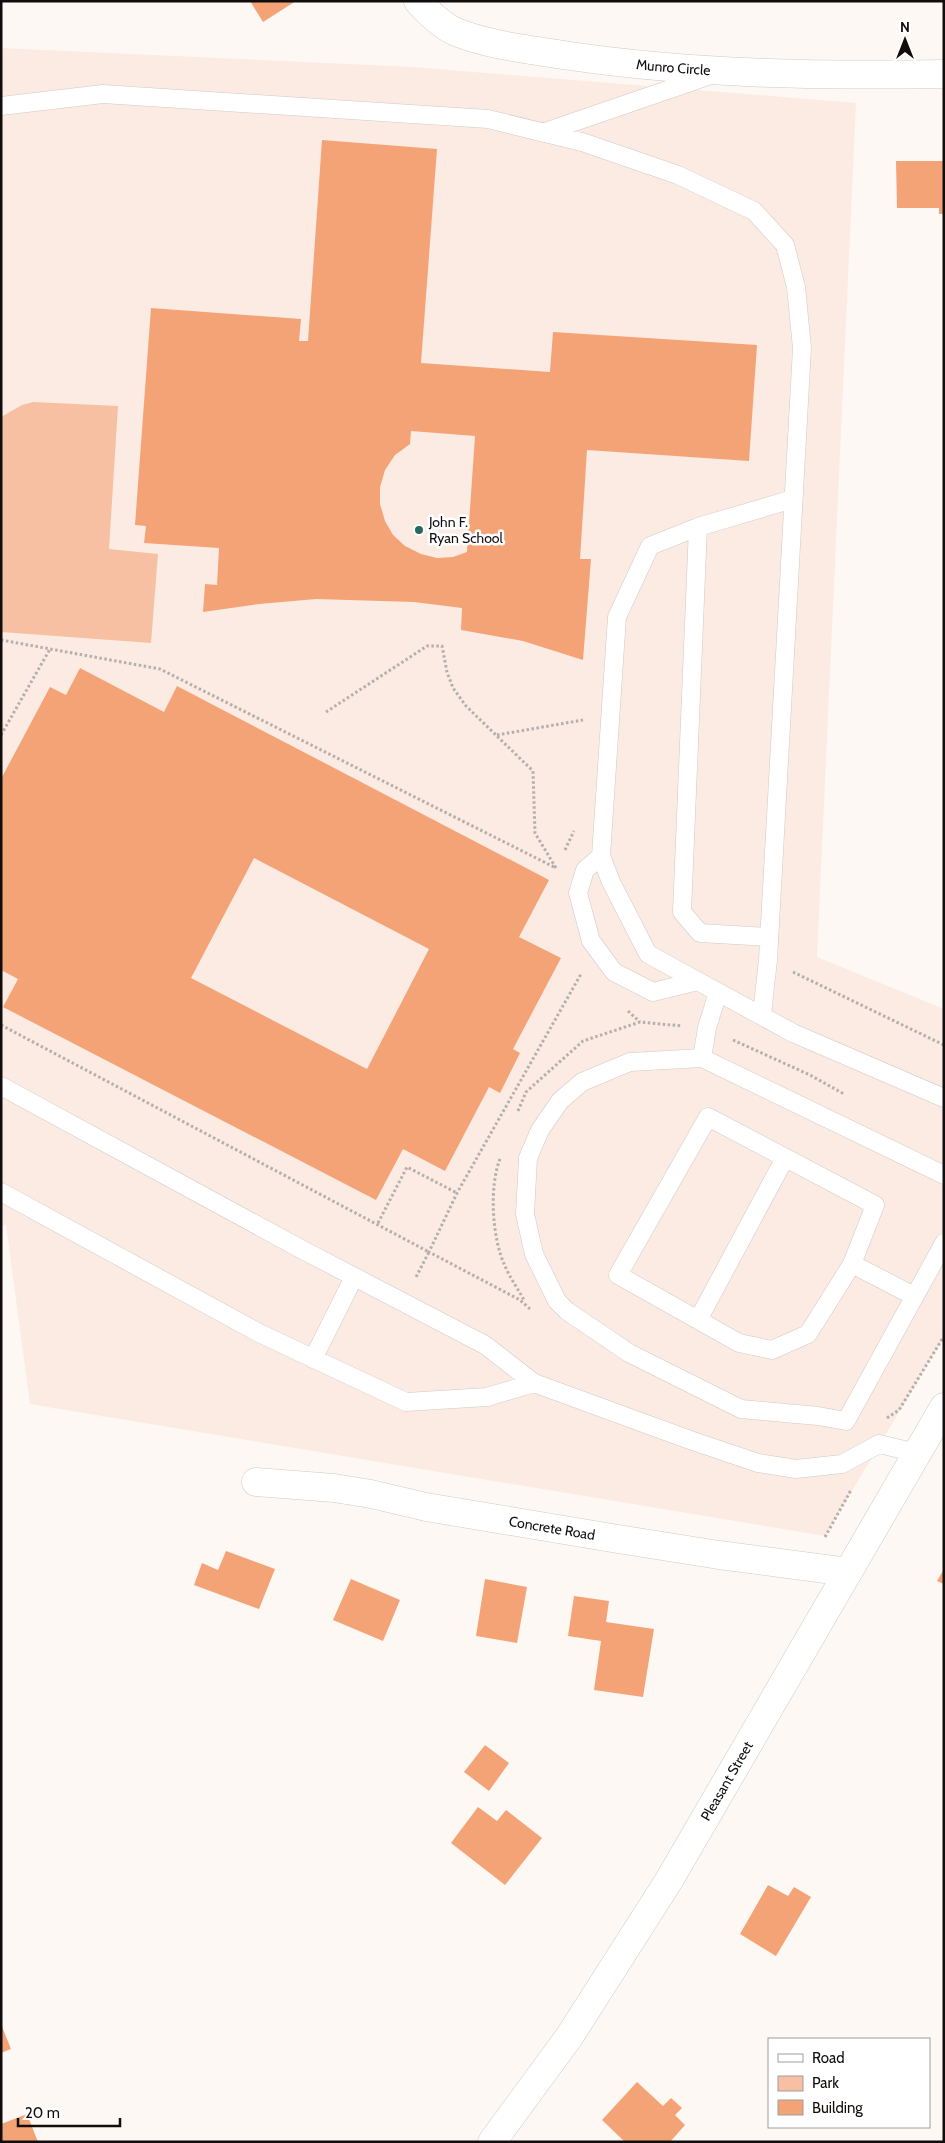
<svg xmlns="http://www.w3.org/2000/svg" width="945" height="2143" font-family="Cabin,sans-serif">
  <style>
    .built { fill: #fbebe2 }
    .green { fill: #f7c0a3 }
    .building { fill: #f4a376; fill-rule: evenodd }
    .lines { fill: none; stroke-linecap: round; stroke-linejoin: round }
    .lane-casing { stroke: #d1c9c5; stroke-width: 19 }
    .street-casing { stroke: #d1c9c5; stroke-width: 29 }
    .secondary-casing { stroke: #d1c9c5; stroke-width: 29 }
    .path { stroke: #b4afac; stroke-width: 3; stroke-dasharray: 2.5 2.5; stroke-linecap: butt }
    .lane { stroke: #fff; stroke-width: 18 }
    .street { stroke: #fff; stroke-width: 28 }
    .secondary { stroke: #fff; stroke-width: 28 }
    .poi-dot { fill: #23695c; stroke: #fff; stroke-width: 2 }
    .labels { text-anchor: middle; stroke-width: 5; stroke-linejoin: round; paint-order: stroke }
    .street-label { font-size: 14px; fill: #100d0c; stroke: #fff }
    .poi-label { font-size: 14px; fill: #100d0c; stroke: #fff; text-anchor: start }
  </style>
  <rect width="100%" height="100%" fill="#fef8f4"/>
  <path class="built" d="M1,48l412,19 443,36 -39,854 127,52v328l-119,199 -795,-132 -24,-179 -5,1z"/>
  <path class="green" d="M33,402l85,4 -9,143 49,5 -7,89 -150,-11v-215l21,-12z"/>
  <path class="building" d="M250,1h46l-33,21z
    M322,140l115,9 -16,214 129,9 3,-40 204,13 -8,116 -162,-11 -7,109h11l-8,101 -60,-19 -62,-11 1,-22 -48,-6 -98,-3 -57,5 -56,8 2,-28 12,1 2,-37 -75,-5 2,-17 -11,-1 16,-217 150,11 -2,22h9zM411,431l64,5 -8,116 -14,5 -16,1 -16,-4 -16,-8 -12,-11 -8,-14 -5,-17v-17l5,-17 10,-15 15,-11z
    M896,161h48v53h-5v-6h-42z
    M80,668l84,44 13,-26 372,194 -30,57 42,21 -48,91 7,4 -20,40 -11,-6 -44,84 -42,-22 -27,51 -373,-193 15,-28 -17,-9v-191l49,-92 16,8zM254,858l175,91 -62,120 -176,-91z
    M226,1551l49,18 -16,40 -65,-24 8,-22 16,7z
    M944,1569v15l-7,-3z
    M351,1579l49,21 -17,41 -50,-21z
    M485,1579l42,8 -10,56 -41,-7z
    M574,1596l35,5 -3,21 48,7 -11,68 -49,-7 7,-49 -33,-5z
    M485,1745l24,18 -20,28 -25,-19z
    M478,1807l19,14 9,-11 36,28 -37,47 -54,-42z
    M768,1885l20,11 6,-9 17,10 -35,59 -36,-22z
    M1,2024l10,25 -10,4z
    M637,2082l26,24 8,-8 11,10 -7,7 10,10 -15,17h-45l-23,-22z
    M27,2114l11,28h-37v-18z"/>
  <g class="lines">
    <defs>
      <path id="lane" d="M1,106l102,-12 385,25 94,23 96,33 76,36 31,34 11,42 6,61 -34,612 -6,54
        M545,132l166,-57
        M793,499l-95,28 -48,19 -33,71 -16,239 10,26 37,72 145,79 151,65
        M698,527l-16,385 18,21 69,4
        M601,856l-16,14 -7,23 13,48 23,31 39,20 45,-11
        M702,1058l5,-30 11,-36
        M1,1086l298,162 186,97 49,38 156,57 68,23 38,6 46,-5 37,-20 38,9
        M708,1117l167,88 -23,59 -44,70 -36,16 -33,-7 -121,-68z
        M944,1175l-242,-117 -72,4 -48,20 -22,19 -20,29 -12,28 -3,56 9,40 23,47 10,10 62,42 112,56 77,7 28,5 98,-178
        M1,1192l258,141 147,69 81,-5 47,-14
        M852,1264l62,32
        M698,1320l87,-162
        M313,1359l41,-82"/>
      <g id="street">
        <path id="s1" d="M418,1c10,11 24,25 38,31 35,14 77,18 114,24 124,18 249,20 374,18"/>
        <path id="s2" d="M256,1482l78,6 37,6 55,13 192,32 101,16 129,17"/>
      </g>
      <g id="secondary">
        <path id="s3" d="M492,2142l77,-105 99,-155 276,-475"/>
      </g>
    </defs>
    <use href="#lane" class="lane-casing"/>
    <use href="#street" class="street-casing"/>
    <use href="#secondary" class="secondary-casing"/>
    <path class="path" d="M1,640l159,29 396,199
      M326,712l101,-66h15l5,26 6,16 13,18 67,65 2,62 21,35
      M1,735l49,-86
      M497,735l86,-15
      M565,850l9,-19
      M793,972l151,73
      M628,1011l12,11
      M1,1025l428,227 -14,27
      M733,1040l77,35 34,19
      M518,1111l8,-19 57,-51 57,-19 42,4
      M500,1159c-11,27 -8,80 5,107 5,12 13,23 19,34
      M378,1223l29,-56 50,26
      M530,1309l-10,-9 -91,-48 28,-59 124,-219
      M887,1418l12,-8 45,-74
      M825,1537l26,-47"/>
    <use href="#lane" class="lane"/>
    <use href="#street" class="street"/>
    <use href="#secondary" class="secondary"/>
  </g>
  <circle class="poi-dot" cx="419" cy="530" r="5"/>
  <g class="labels">
    <g class="street-label">
      <text dy="5" stroke="none"><textPath href="#s1" startOffset="270">Munro Circle</textPath></text>
      <text dy="5" stroke="none"><textPath href="#s2" startOffset="300">Concrete Road</textPath></text>
      <text dy="5" stroke="none"><textPath href="#s3" startOffset="431">Pleasant Street</textPath></text>
    </g>
    <g class="poi-label">
      <text x="429" y="527">John F.<tspan x="429" dy="16">Ryan School</tspan></text>
    </g>
  </g>
  <rect width="945" height="2143" fill="none" stroke="#100d0c" stroke-width="5"/>
  <rect x="768" y="2038" width="162" height="90" fill="#ffffff" stroke="#9f9e9e"/>
  <rect x="778" y="2054" width="25" height="8" fill="#ffffff" stroke="#9f9e9e"/>
  <text x="812" y="2063" font-size="15" fill="#100d0c">Road</text>
  <rect x="778" y="2076" width="25" height="15" fill="#f7c0a3" stroke="#9f9e9e"/>
  <text x="812" y="2088" font-size="15" fill="#100d0c">Park</text>
  <rect x="778" y="2100" width="25" height="15" fill="#f4a376" stroke="#9f9e9e"/>
  <text x="812" y="2113" font-size="15" fill="#100d0c">Building</text>
  <g transform="translate(905 40)" stroke="#ffffff" stroke-width="4" paint-order="stroke">
  <path d="M0-4L9 19L0 12L-9 19Z" fill="#100d0c"/>
  <text y="-8" font-size="14" font-weight="bold" text-anchor="middle" fill="#100d0c">N</text>
  </g>
  <path d="M18 2118v8h102v-8" fill="none" stroke="#100d0c" stroke-width="2.5"/>
  <text x="25" y="2118" font-size="15" fill="#100d0c" stroke="#ffffff" stroke-width="4" paint-order="stroke">20 m</text>
</svg>
